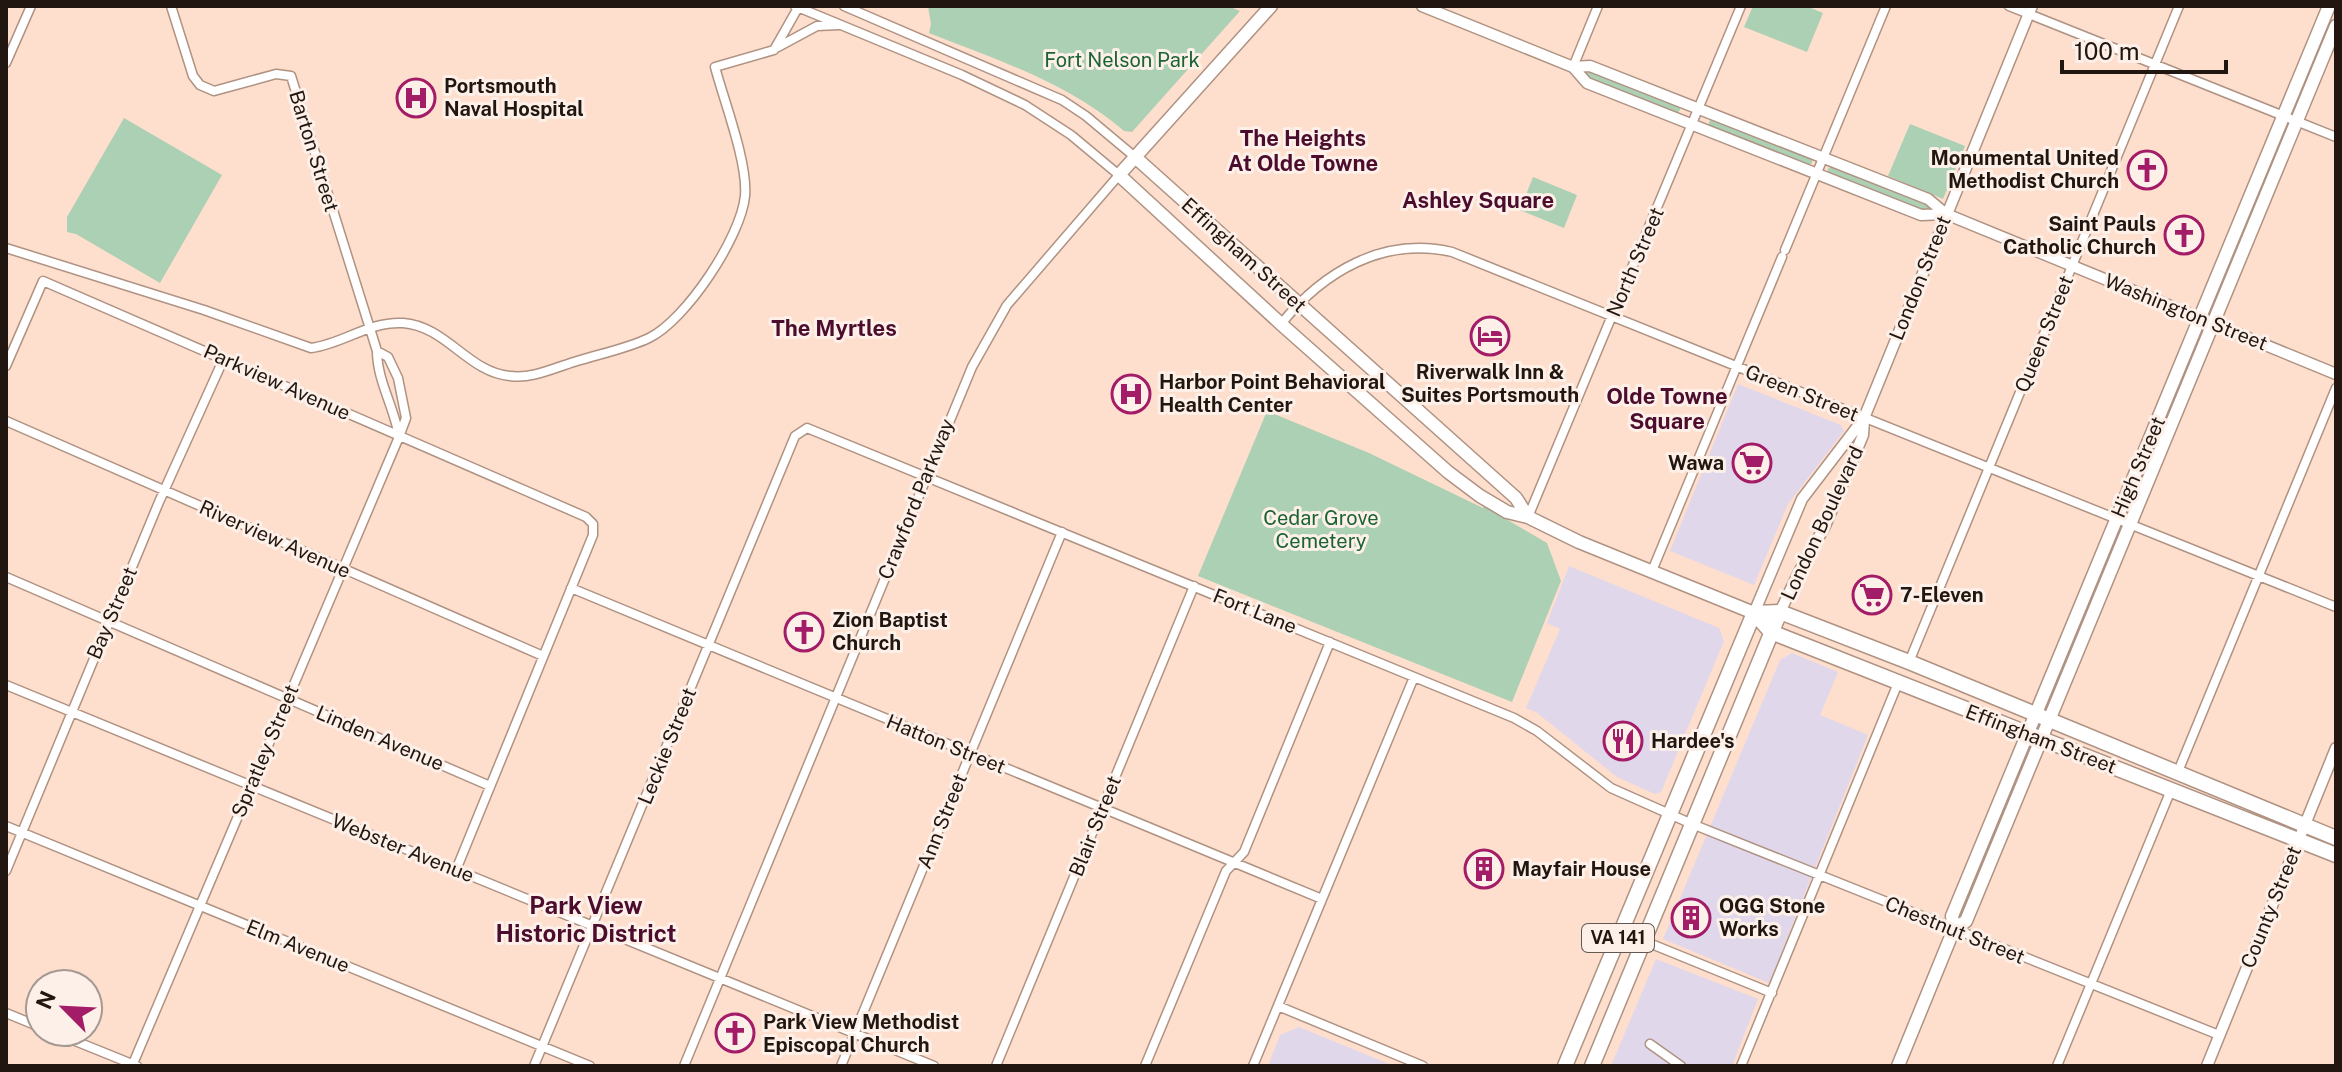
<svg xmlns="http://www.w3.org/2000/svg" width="2342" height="1072" font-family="'Public Sans',sans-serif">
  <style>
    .commercial { fill: #e1d7eb }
    .green { fill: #acd0b3 }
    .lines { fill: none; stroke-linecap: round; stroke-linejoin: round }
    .minor-casing { stroke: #af9282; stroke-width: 11 }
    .tertiary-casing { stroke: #af9282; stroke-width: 13 }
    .secondary-casing { stroke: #af9282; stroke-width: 15 }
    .primary-casing { stroke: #af9282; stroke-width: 17 }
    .minor { stroke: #fff; stroke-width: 8 }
    .tertiary { stroke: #fff; stroke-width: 10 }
    .secondary { stroke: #fff; stroke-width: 12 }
    .primary { stroke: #fff; stroke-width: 14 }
    .labels { text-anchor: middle; stroke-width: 6; stroke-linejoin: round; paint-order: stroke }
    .shield { fill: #fdf0e9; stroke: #635751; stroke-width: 2 }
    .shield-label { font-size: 18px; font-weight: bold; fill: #211610 }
    .park-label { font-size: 20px; fill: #1a6333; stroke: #fdf0e9 }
    .poi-label { font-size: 20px; font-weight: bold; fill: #211610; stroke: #fdf0e9; text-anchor: start }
    .street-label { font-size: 20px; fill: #211610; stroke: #fdf0e9 }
    .neighbourhood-label { font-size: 22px; font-weight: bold; fill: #4c0c2e; stroke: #fdf0e9 }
    .quarter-label { font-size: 24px; font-weight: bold; fill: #4c0c2e; stroke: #fdf0e9 }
  </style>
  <rect width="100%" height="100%" fill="#fedecd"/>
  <path class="commercial" d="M1738,384l103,41 3,6 -56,73 -34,81 -84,-34z
    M1569,566l150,62 5,13 -63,151 -6,2 -38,-17 -81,-65 -10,-4 34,-79 -13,-6z
    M1792,653l46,19 -18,43 48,20 -99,248 -106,-44 117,-279z
    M1656,959l102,40 -26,67h-121z
    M1299,1027l95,39h-126l12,-31z"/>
  <path class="green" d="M928,6h300l12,5 -108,121 -8,-1c-57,-49 -127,-71 -195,-98l2,-9z
    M1753,6h53l17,7 -16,39 -63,-25z
    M1588,71l92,34v5l-4,4 -87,-34 -3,-4z
    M124,118l98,57 -62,108 -84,-49 -9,-2v-15z
    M1712,118l100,39v6l-4,3 -99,-40v-4z
    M1910,124l55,22 -22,53 -55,-23z
    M1831,166l97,38v5l-3,3 -97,-38v-5z
    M1533,177l44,18 -13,33 -44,-18z
    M1267,411l102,42 114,55 1,-2 63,37 14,38 -49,121 -314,-126z"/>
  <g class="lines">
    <defs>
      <path id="minor" d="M171,6l22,70 7,9 14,6 62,-17 15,2 86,275c0,29 17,56 22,85
        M844,6l218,94 24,16 49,41
        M2009,6l327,131
        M778,47l39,-21 22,-1
        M6,63l25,-57
        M1573,67l25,-61
        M6,248l198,62 107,38c32,-4 58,-27 92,-25 43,3 66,50 107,53 22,3 44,-8 64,-14 25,-8 52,-13 75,-24 37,-18 92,-101 96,-142 3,-33 -21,-95 -30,-129l59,-17 25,-44
        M1785,250l101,-244
        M1281,324c42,-52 102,-88 171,-72l884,355
        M6,366l37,-85 481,209 62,27 7,7v11l-137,335
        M6,421l537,235
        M1528,517l213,-511
        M1652,571l130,-314
        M6,577l484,209
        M571,588l751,311
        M1909,662l270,-656
        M6,685l928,381
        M2177,774l159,-386
        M6,826l584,240
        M6,871l153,-369 65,-144
        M1644,941l128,52
        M1278,1006l145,60
        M6,1013l34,14
        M53,1032l84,34
        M1650,1044l31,22
        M132,1066l267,-629 7,-19 -8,-40 -10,-21 -11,-6
        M534,1066l261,-630 12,-8 707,290 23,13 74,57 81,36 527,211
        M684,1066l288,-699 35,-62 112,-130 -48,-40 -46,-30 -63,-30 -167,-69
        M841,1066l221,-534
        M996,1066l198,-480
        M1145,1066l81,-195 18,-19 86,-210
        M1253,1066l161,-389
        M1741,1066l157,-383
        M2057,1066l114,-276"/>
      <path id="tertiary" d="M1422,6l151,61 17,-1 338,133 18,15 390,160
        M1573,67l14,16 334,132 25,-1
        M1780,612l19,-40 26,-46 38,-91 1,-15
        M1754,613l48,-114 62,-81 168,-412
        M2207,1066l129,-318"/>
      <path id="secondary" d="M1271,6l-152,169 162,149 167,148 32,24 27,16 21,5 51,25 175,71
        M1135,157l381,341 12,19
        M1954,929l-2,-13 377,-910
        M1898,1066l56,-137 12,-8 370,-895"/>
      <path id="primary" d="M1754,613l17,19 565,223
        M1754,613l26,-1 129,50 427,176
        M1565,1066l189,-453
        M1592,1066l188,-454"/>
    </defs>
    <use href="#minor" class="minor-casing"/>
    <use href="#tertiary" class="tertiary-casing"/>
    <use href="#secondary" class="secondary-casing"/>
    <use href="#primary" class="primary-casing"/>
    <use href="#minor" class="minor"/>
    <use href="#tertiary" class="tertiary"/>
    <use href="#secondary" class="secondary"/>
    <use href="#primary" class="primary"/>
  </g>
  <defs>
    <symbol id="hospital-ring" viewBox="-11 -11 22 22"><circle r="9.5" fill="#fdf0e9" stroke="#a31c67" stroke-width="1.5"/><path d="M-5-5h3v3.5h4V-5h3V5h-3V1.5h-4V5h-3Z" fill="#a31c67"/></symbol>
    <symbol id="church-ring" viewBox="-11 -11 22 22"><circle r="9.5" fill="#fdf0e9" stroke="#a31c67" stroke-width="1.5"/><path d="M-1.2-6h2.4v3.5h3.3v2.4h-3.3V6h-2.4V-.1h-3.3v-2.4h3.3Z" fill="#a31c67"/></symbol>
    <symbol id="hotel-ring" viewBox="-11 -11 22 22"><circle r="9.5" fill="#fdf0e9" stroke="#a31c67" stroke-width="1.5"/><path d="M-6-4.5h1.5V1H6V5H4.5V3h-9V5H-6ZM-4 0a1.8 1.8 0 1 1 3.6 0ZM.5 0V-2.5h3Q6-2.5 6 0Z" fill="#a31c67"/></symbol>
    <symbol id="supermarket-ring" viewBox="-11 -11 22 22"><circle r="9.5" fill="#fdf0e9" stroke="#a31c67" stroke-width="1.5"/><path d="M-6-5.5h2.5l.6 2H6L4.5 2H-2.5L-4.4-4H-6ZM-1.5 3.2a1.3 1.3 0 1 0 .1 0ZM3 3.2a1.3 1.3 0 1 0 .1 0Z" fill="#a31c67"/></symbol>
    <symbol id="restaurant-ring" viewBox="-11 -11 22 22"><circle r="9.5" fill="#fdf0e9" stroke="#a31c67" stroke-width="1.5"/><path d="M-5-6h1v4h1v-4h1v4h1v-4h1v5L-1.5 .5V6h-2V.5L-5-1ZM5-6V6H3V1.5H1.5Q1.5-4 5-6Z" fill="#a31c67"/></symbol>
    <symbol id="building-ring" viewBox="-11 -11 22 22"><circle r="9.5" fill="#fdf0e9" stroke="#a31c67" stroke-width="1.5"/><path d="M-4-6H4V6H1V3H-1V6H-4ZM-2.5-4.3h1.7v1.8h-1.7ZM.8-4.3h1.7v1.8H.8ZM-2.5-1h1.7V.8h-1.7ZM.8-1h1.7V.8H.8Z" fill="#a31c67"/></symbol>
  </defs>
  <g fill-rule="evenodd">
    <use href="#hospital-ring" x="394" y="76" width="44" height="44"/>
    <use href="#church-ring" x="2125" y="148" width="44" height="44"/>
    <use href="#church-ring" x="2162" y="213" width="44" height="44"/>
    <use href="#hotel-ring" x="1468" y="314" width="44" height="44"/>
    <use href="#hospital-ring" x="1109" y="372" width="44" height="44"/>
    <use href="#supermarket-ring" x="1730" y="441" width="44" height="44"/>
    <use href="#supermarket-ring" x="1850" y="573" width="44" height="44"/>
    <use href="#church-ring" x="782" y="610" width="44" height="44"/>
    <use href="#restaurant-ring" x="1601" y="719" width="44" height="44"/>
    <use href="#building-ring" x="1462" y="847" width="44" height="44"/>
    <use href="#building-ring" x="1669" y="896" width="44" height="44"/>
    <use href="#church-ring" x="713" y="1011" width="44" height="44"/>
  </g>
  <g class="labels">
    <rect class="shield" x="1582" y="924" width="72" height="28" rx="6"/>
    <g class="shield-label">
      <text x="1618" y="944">VA 141</text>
    </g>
    <g class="park-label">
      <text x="1122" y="67">Fort Nelson Park</text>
      <text x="1321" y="525">Cedar Grove<tspan x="1321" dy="23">Cemetery</tspan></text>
    </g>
    <g class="poi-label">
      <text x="444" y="93">Portsmouth<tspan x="444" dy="23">Naval Hospital</tspan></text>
      <text x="2119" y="165" text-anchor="end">Monumental United<tspan x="2119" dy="23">Methodist Church</tspan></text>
      <text x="2156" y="231" text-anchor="end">Saint Pauls<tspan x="2156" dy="23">Catholic Church</tspan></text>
      <text x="1490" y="379" text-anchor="middle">Riverwalk Inn &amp;<tspan x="1490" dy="23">Suites Portsmouth</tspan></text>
      <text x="1159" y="389">Harbor Point Behavioral<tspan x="1159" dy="23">Health Center</tspan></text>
      <text x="1724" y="470" text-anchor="end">Wawa</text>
      <text x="1900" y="602">7-Eleven</text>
      <text x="832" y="627">Zion Baptist<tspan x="832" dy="23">Church</tspan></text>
      <text x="1651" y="748">Hardee's</text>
      <text x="1512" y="876">Mayfair House</text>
      <text x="1719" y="913">OGG Stone<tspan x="1719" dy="23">Works</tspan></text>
      <text x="763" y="1029">Park View Methodist<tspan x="763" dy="23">Episcopal Church</tspan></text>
    </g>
    <g class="street-label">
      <text transform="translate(314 151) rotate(73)" y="7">Barton Street</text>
      <text transform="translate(1244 255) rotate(42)" y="7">Effingham Street</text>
      <text transform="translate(1635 262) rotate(-67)" y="7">North Street</text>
      <text transform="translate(1920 278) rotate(-68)" y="7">London Street</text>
      <text transform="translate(2186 312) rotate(22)" y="7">Washington Street</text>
      <text transform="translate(2044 334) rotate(-68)" y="7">Queen Street</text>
      <text transform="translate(277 382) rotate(24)" y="7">Parkview Avenue</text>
      <text transform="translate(1802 393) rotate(22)" y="7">Green Street</text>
      <text transform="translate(2138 467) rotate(-67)" y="7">High Street</text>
      <text transform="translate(916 499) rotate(-68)" y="7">Crawford Parkway</text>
      <text transform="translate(1822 523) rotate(-65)" y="7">London Boulevard</text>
      <text transform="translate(275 539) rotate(24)" y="7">Riverview Avenue</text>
      <text transform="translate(1255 611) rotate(22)" y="7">Fort Lane</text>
      <text transform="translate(112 613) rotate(-67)" y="7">Bay Street</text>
      <text transform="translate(380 738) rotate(23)" y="7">Linden Avenue</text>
      <text transform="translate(2041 739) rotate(21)" y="7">Effingham Street</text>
      <text transform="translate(946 744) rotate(22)" y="7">Hatton Street</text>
      <text transform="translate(667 746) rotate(-68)" y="7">Leckie Street</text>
      <text transform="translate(265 751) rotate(-67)" y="7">Spratley Street</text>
      <text transform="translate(942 821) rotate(-68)" y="7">Ann Street</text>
      <text transform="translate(1095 826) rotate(-68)" y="7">Blair Street</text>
      <text transform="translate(403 848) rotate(22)" y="7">Webster Avenue</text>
      <text transform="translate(2271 907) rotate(-68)" y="7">County Street</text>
      <text transform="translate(1955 930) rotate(22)" y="7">Chestnut Street</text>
      <text transform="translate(298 946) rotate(22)" y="7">Elm Avenue</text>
    </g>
    <g class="neighbourhood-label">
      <text x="1303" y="146">The Heights<tspan x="1303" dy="25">At Olde Towne</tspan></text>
      <text x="1478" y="208">Ashley Square</text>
      <text x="834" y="336">The Myrtles</text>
      <text x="1667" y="404">Olde Towne<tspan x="1667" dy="25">Square</tspan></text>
    </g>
    <g class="quarter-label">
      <text x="586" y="914">Park View<tspan x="586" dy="28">Historic District</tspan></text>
    </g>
  </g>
  <rect width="2342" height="1072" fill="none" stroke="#211610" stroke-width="16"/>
  <g transform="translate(64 1008) rotate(294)"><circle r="38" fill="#fdf0e9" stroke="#a59992" stroke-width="2"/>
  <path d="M0-6L14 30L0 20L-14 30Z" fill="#a31c67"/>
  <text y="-12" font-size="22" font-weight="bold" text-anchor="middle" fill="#211610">N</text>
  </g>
  <path d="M2062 60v12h164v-12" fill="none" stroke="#211610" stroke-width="4"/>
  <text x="2074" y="60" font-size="24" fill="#211610" stroke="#fdf0e9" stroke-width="6" paint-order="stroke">100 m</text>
</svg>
